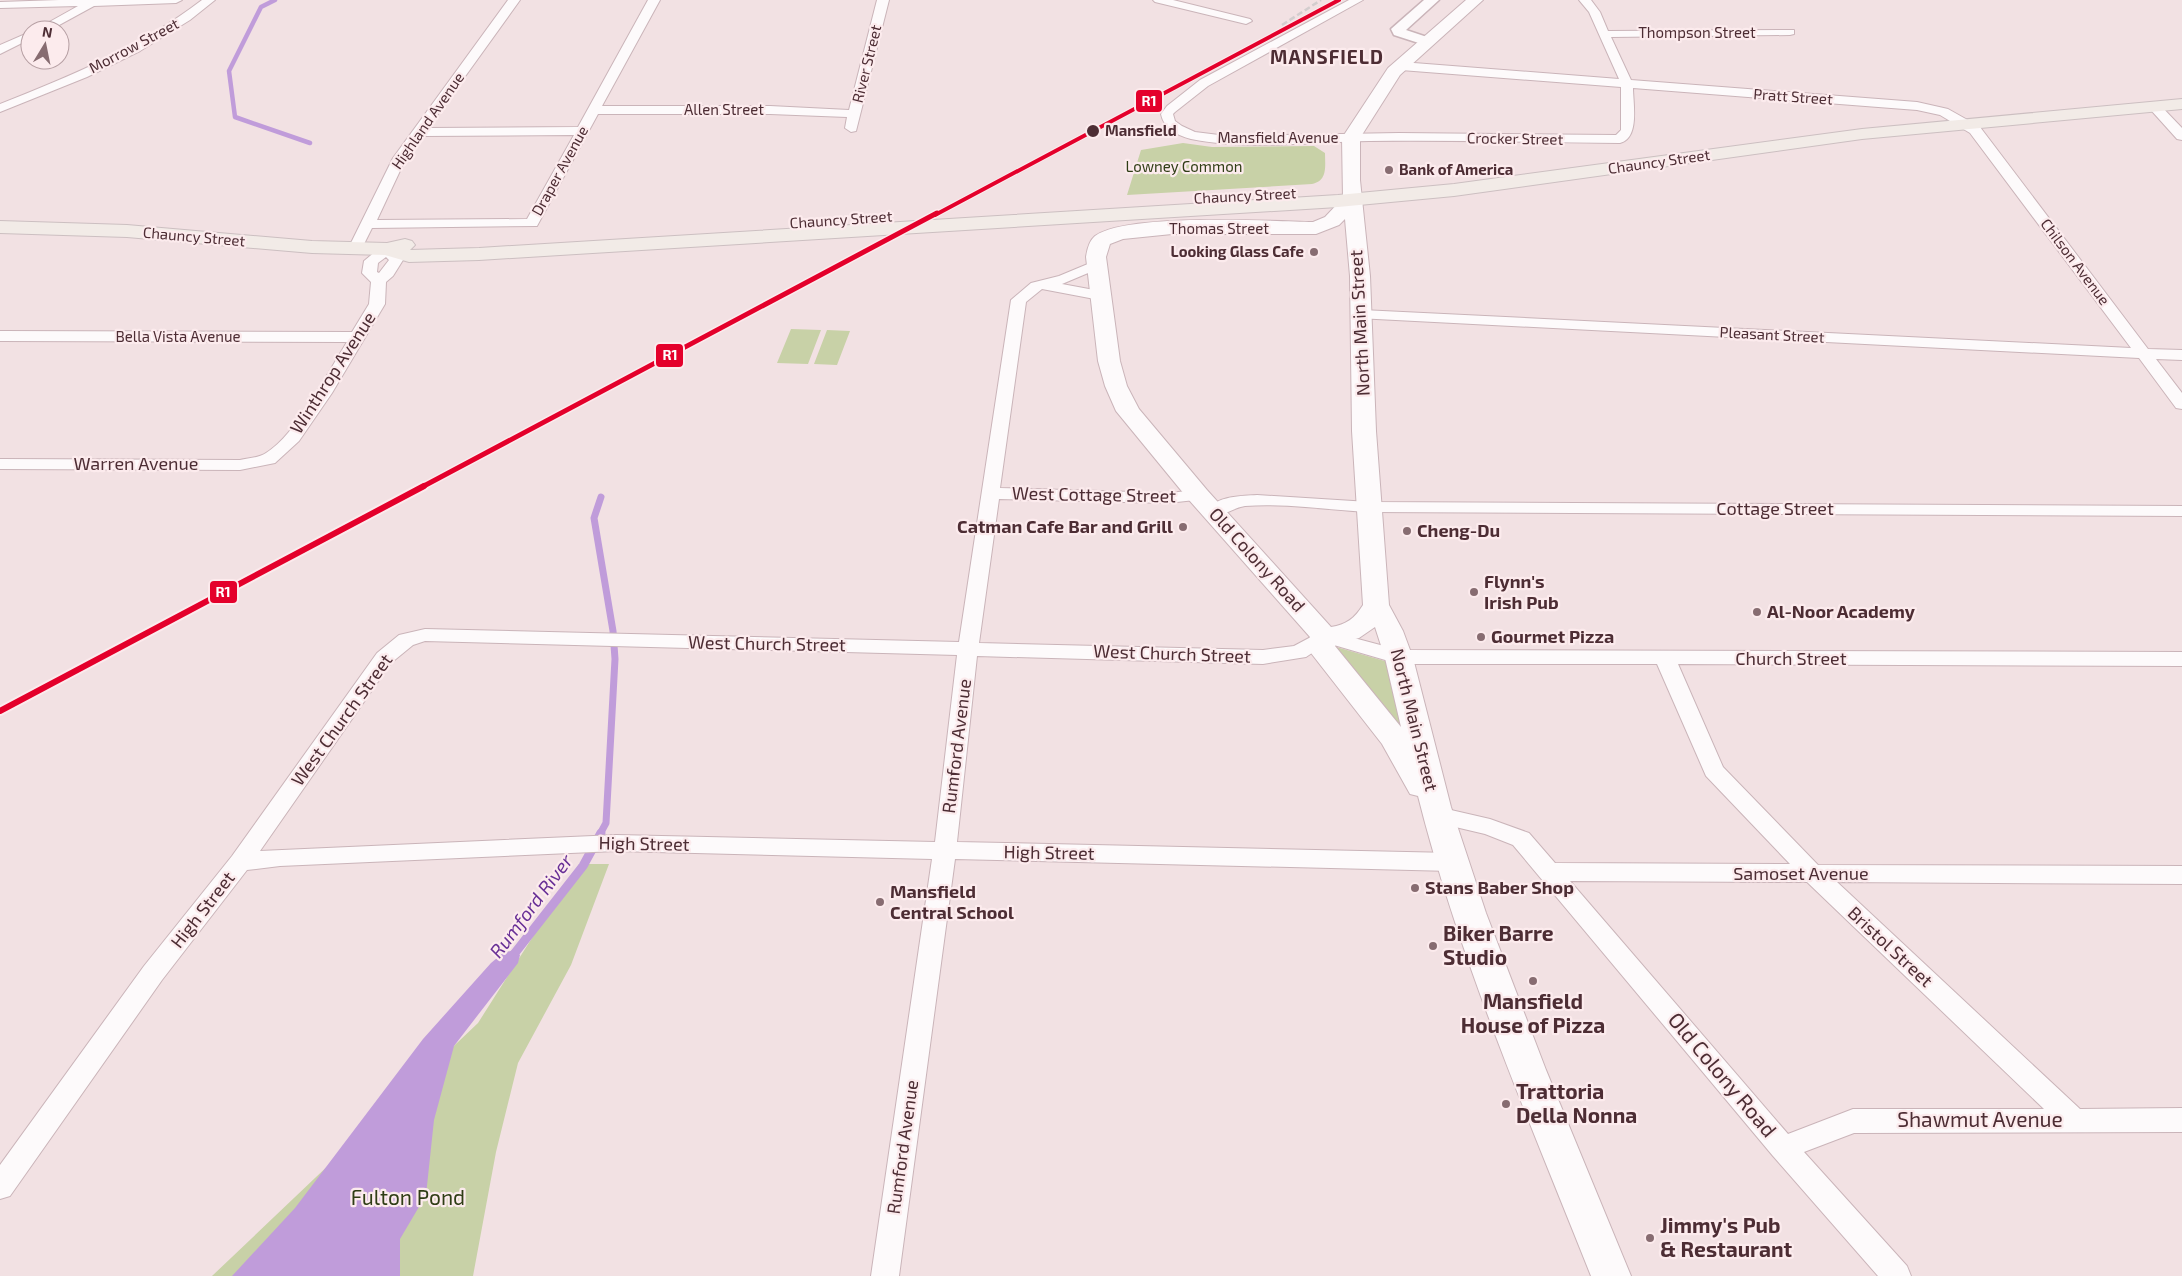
<svg xmlns="http://www.w3.org/2000/svg" width="2182" height="1276" font-family="'Exo 2',sans-serif">
  <style>
    .green { fill: #c8d1a7 }
    .water { fill: #c09cda }
    .lines { fill: none; stroke-linecap: round; stroke-linejoin: round }
    .stream-far2 { stroke: #c09cda; stroke-width: 4.5 }
    .stream-far1 { stroke: #c09cda; stroke-width: 7 }
    .stream { stroke: #c09cda; stroke-width: 9 }
    .minor-casing { stroke: #cab4b9; stroke-width: 2 }
    .tertiary-casing { stroke: #cab4b9; stroke-width: 3 }
    .secondary-casing { stroke: #cab4b9; stroke-width: 2 }
    .primary-casing { stroke: #ccbfc1; stroke-width: 2 }
    .minor { fill: #fdfafb; fill-rule: evenodd }
    .tertiary { fill: #fdfafb; fill-rule: evenodd }
    .secondary { fill: #fdfafb; fill-rule: evenodd }
    .primary { fill: #f2ebe7; fill-rule: evenodd }
    .rail { stroke: #d3cdce; stroke-width: 2.5; stroke-dasharray: 6 3; stroke-linecap: butt }
    .rail-1-far2-casing { stroke: #fcebed; stroke-width: 6 }
    .rail-1-far1-casing { stroke: #fcebed; stroke-width: 8 }
    .rail-1-casing { stroke: #fcebed; stroke-width: 10 }
    .rail-1-far2 { stroke: #e4002b; stroke-width: 4 }
    .rail-1-far1 { stroke: #e4002b; stroke-width: 5 }
    .rail-1 { stroke: #e4002b; stroke-width: 6 }
    .stop-dot { fill: #4d2d34; stroke: #fcebed; stroke-width: 2 }
    .poi-dot { fill: #876c71; stroke: #fcebed; stroke-width: 2 }
    .labels { text-anchor: middle; stroke-width: 4.5; stroke-linejoin: round; paint-order: stroke }
    .far-street-label { font-size: 15px; fill: #4d2d34; stroke: #fcebed }
    .far-stop-label { font-size: 15px; font-weight: bold; fill: #4d2d34; stroke: #fcebed; text-anchor: start }
    .far-park-label { font-size: 15px; fill: #2f3d15; stroke: #fcebed }
    .far-poi-label { font-size: 15px; font-weight: bold; fill: #4d2d34; stroke: #fcebed; text-anchor: start }
    .street-label { font-size: 18px; fill: #4d2d34; stroke: #fcebed }
    .poi-label { font-size: 18px; font-weight: bold; fill: #4d2d34; stroke: #fcebed; text-anchor: start }
    .far-district-label { font-size: 19px; font-weight: bold; letter-spacing: 1px; fill: #4d2d34; stroke: #fcebed }
    .water-label { font-size: 19px; font-style: italic; fill: #682f96; stroke: #fcebed }
    .near-poi-label { font-size: 21px; font-weight: bold; fill: #4d2d34; stroke: #fcebed; text-anchor: start }
    .near-street-label { font-size: 21px; fill: #4d2d34; stroke: #fcebed }
    .near-park-label { font-size: 21px; fill: #2f3d15; stroke: #fcebed }
    .line-badge { stroke: #fcebed; stroke-width: 2 }
    .badge-label { font-size: 14px; text-anchor: middle; font-weight: bold; fill: #fff }
  </style>
  <rect width="100%" height="100%" fill="#f2e1e3"/>
  <path class="green" d="M1183,143l29,4 102,-1 11,7c0,13 3,28 -13,31l-185,11 14,-45z
    M791,329l30,1 -13,34 -31,-1z
    M827,330l23,1 -13,34 -23,-1z
    M1326,644l62,18 19,65 -9,-1z
    M579,864h30l-38,101 -53,98 -22,89 -23,124h-261l266,-253z"/>
  <path class="water" d="M514,950l6,5 -2,8 -64,83 -20,74 -8,75 -26,44v37h-168l63,-68 128,-169 68,-76 12,-10z"/>
  <g class="lines">
    <path class="stream-far2" d="M275,0l-14,7 -32,64 6,46 75,26"/>
    <path class="stream-far1" d="M600,834l6,-11 9,-164 -2,-28 -19,-113 7,-21"/>
    <path class="stream" d="M511,958l72,-92 18,-33"/>
    <defs>
      <path id="minor" d="M59,0h123l-6,3 -82,3 -44,24h-15l43,-24 -78,2v-6z
        M202,0h13l-25,20 -50,31 -53,26 -87,35v-8c71,-28 141,-57 202,-104z
        M508,0h12l-92,128 150,-1 70,-127h12l-58,106h168l79,4 28,-110h12l-33,131 -5,1 -6,-4 2,-11 -77,-3h-172l-61,112 -165,2 -12,24h-10l-2,-3 45,-91zM574,135l-47,84 -150,1 29,-62 17,-22z
        M1153,0h20l77,19 2,2 -6,3 -91,-22z
        M1349,0h14l-155,86 -33,26 -2,2 2,7 7,5 13,6 32,4 172,-3 217,2 5,-5v-43l-220,-17 -6,-4 6,-4 218,17 -30,-67 -10,-12h12l9,12 8,19 186,-1v4l-4,1 -179,2 20,43 286,22 31,7 32,18 168,222 34,1v10l-26,-1 26,34v16l-6,-1 -37,-50 -782,-40 -3,-3 3,-3 5,-2 769,38 -161,-215 -30,-18 -23,-5 -284,-22c0,15 7,50 -13,55 -84,-1 -167,-3 -251,-2 -55,1 -126,9 -178,-2 -14,-4 -27,-10 -30,-25l6,-8 33,-26z
        M30,32v7l-30,15v-9z
        M2154,102l4,1 24,25v12l-5,-1 -27,-30 -2,-3z
        M387,245l5,1 11,14 -10,16 -7,6 -1,22 -53,89 -33,48 -24,22 -35,7 -240,-1v-10l240,1c8,-2 19,-2 26,-7 30,-18 62,-81 81,-111l-347,-1v-10l352,1 17,-28 2,-22 -9,-9 2,-12 18,-15zM386,257l3,3 -10,13 -2,-1 1,-9z
        M1095,261l7,4 -2,3 -38,16 43,8 3,3 -3,3 -5,2 -58,-11 -16,13 -26,186 168,5 30,-3 6,1 3,4 -3,4 -36,4 -169,-4 -20,144 284,7 31,-4 30,-16 75,20 783,2v14l-504,-2 45,103 95,98 364,1v18l-345,-2 243,227 102,-1v24l-328,1 -50,19 103,114 4,10h-33l-105,-120 -260,-311 -28,-11 -55,-13 -3,-6 3,-6 8,-2 52,12 39,14 26,30 235,1 -84,-88 -49,-112h-258l-72,-21 -21,14 -43,7 -286,-8 -20,186 495,11 8,3 4,6 -4,6 -8,3 -497,-12 -56,417h-28l61,-417 -316,-8 -336,15 -33,4 -85,110 -152,216 -10,3v-34l144,-199 88,-110 145,-203 22,-18 26,-6 534,13 52,-342 20,-17 28,-7zM425,641l532,14 -22,187 -319,-7 -356,16 131,-188 22,-18zM1570,881l237,1 237,227h-191l-65,25z
        M1257,495l112,7 813,4v10l-813,-4c-40,-2 -83,-9 -124,-6 -13,2 -23,12 -36,9l-3,-4c10,-15 35,-15 51,-16z"/>
      <path id="tertiary" d="M1424,0h15l-33,30 27,9 2,3 -7,4 -34,-11 -3,-6z"/>
      <path id="secondary" d="M1466,0h17l-83,75 -40,63v42l10,96 6,155 13,174 14,26 10,27 38,149 35,106 60,157 85,206h-40c-62,-156 -132,-317 -173,-480l-8,-2 -28,-50 -71,-91 -4,-6 3,-10 -121,-137 -73,-89 -11,-25 -7,-25 -12,-104c1,-7 3,-16 9,-21 32,-23 174,-15 218,-14l12,-5 18,-19 -1,-60 46,-70zM1345,219l5,57 2,155 11,174c-8,13 -17,20 -32,22l-124,-137 -68,-81 -12,-23 -7,-25 -14,-104 4,-13 13,-5 49,-5h144l23,-9zM1375,627l10,31 16,69 -66,-81 1,-2 23,-6z"/>
      <path id="primary" d="M2182,99v10l-320,30 -408,57 -116,11 -859,53 -70,2 -24,-7 -73,-2 -185,-16 -127,-4v-12l127,4 185,16 75,2 18,-4 7,2 3,4 -5,5 69,-2 859,-53 116,-11 408,-55z"/>
    </defs>
    <use href="#minor" class="minor-casing"/>
    <use href="#tertiary" class="tertiary-casing"/>
    <use href="#secondary" class="secondary-casing"/>
    <use href="#primary" class="primary-casing"/>
    <use href="#minor" class="minor"/>
    <use href="#tertiary" class="tertiary"/>
    <use href="#secondary" class="secondary"/>
    <use href="#primary" class="primary"/>
    <path class="rail" d="M1282,25l39,-25"/>
    <defs>
      <path id="rail-1-far2" d="M935,215l404,-215"/>
      <path id="rail-1-far1" d="M422,487l515,-274"/>
      <path id="rail-1" d="M0,711l424,-225"/>
    </defs>
    <use href="#rail-1-far2" class="rail-1-far2-casing"/>
    <use href="#rail-1-far1" class="rail-1-far1-casing"/>
    <use href="#rail-1" class="rail-1-casing"/>
    <use href="#rail-1-far2" class="rail-1-far2"/>
    <use href="#rail-1-far1" class="rail-1-far1"/>
    <use href="#rail-1" class="rail-1"/>
  </g>
  <circle class="stop-dot" cx="1093" cy="131" r="7"/>
  <g class="poi-dot">
    <circle cx="1389" cy="170" r="5"/>
    <circle cx="1314" cy="252" r="5"/>
    <circle cx="1183" cy="527" r="5"/>
    <circle cx="1407" cy="531" r="5"/>
    <circle cx="1474" cy="592" r="5"/>
    <circle cx="1757" cy="612" r="5"/>
    <circle cx="1481" cy="637" r="5"/>
    <circle cx="1415" cy="888" r="5"/>
    <circle cx="880" cy="902" r="5"/>
    <circle cx="1433" cy="946" r="5"/>
    <circle cx="1533" cy="981" r="5"/>
    <circle cx="1506" cy="1104" r="5"/>
    <circle cx="1650" cy="1238" r="5"/>
  </g>
  <g class="labels">
    <g class="far-street-label">
      <text x="1697" y="38">Thompson Street</text>
      <text transform="translate(134 46) rotate(-28)" y="5">Morrow Street</text>
      <text transform="translate(867 64) rotate(-76)" y="5">River Street</text>
      <text transform="translate(1793 97) rotate(4)" y="5">Pratt Street</text>
      <text x="724" y="115">Allen Street</text>
      <text transform="translate(428 121) rotate(-55)" y="5">Highland Avenue</text>
      <text x="1278" y="143">Mansfield Avenue</text>
      <text transform="translate(1515 139) rotate(1)" y="5">Crocker Street</text>
      <text transform="translate(1659 162) rotate(-8)" y="5">Chauncy Street</text>
      <text transform="translate(560 171) rotate(-61)" y="5">Draper Avenue</text>
      <text transform="translate(1245 196) rotate(-3)" y="5">Chauncy Street</text>
      <text transform="translate(841 220) rotate(-4)" y="5">Chauncy Street</text>
      <text x="1219" y="234">Thomas Street</text>
      <text transform="translate(194 237) rotate(5)" y="5">Chauncy Street</text>
      <text transform="translate(2075 262) rotate(53)" y="5">Chilson Avenue</text>
      <text transform="translate(1772 335) rotate(3)" y="5">Pleasant Street</text>
      <text x="178" y="342">Bella Vista Avenue</text>
    </g>
    <g class="far-stop-label">
      <text x="1105" y="136">Mansfield</text>
    </g>
    <g class="far-park-label">
      <text x="1184" y="172">Lowney Common</text>
    </g>
    <g class="far-poi-label">
      <text x="1399" y="175">Bank of America</text>
      <text x="1304" y="257" text-anchor="end">Looking Glass Cafe</text>
    </g>
    <g class="street-label">
      <text transform="translate(1360 323) rotate(-93)" y="6">North Main Street</text>
      <text transform="translate(333 373) rotate(-57)" y="6">Winthrop Avenue</text>
      <text x="136" y="470">Warren Avenue</text>
      <text transform="translate(1094 495) rotate(1)" y="6">West Cottage Street</text>
      <text x="1775" y="515">Cottage Street</text>
      <text transform="translate(1257 560) rotate(48)" y="6">Old Colony Road</text>
      <text transform="translate(767 644) rotate(1)" y="6">West Church Street</text>
      <text transform="translate(1172 654) rotate(2)" y="6">West Church Street</text>
      <text x="1791" y="665">Church Street</text>
      <text transform="translate(342 720) rotate(-54)" y="6">West Church Street</text>
      <text transform="translate(1414 720) rotate(76)" y="6">North Main Street</text>
      <text transform="translate(957 746) rotate(-83)" y="6">Rumford Avenue</text>
      <text transform="translate(644 844) rotate(1)" y="6">High Street</text>
      <text transform="translate(1049 853) rotate(1)" y="6">High Street</text>
      <text x="1801" y="880">Samoset Avenue</text>
      <text transform="translate(203 910) rotate(-52)" y="6">High Street</text>
      <text transform="translate(1890 947) rotate(43)" y="6">Bristol Street</text>
      <text transform="translate(903 1147) rotate(-82)" y="6">Rumford Avenue</text>
    </g>
    <g class="poi-label">
      <text x="1173" y="533" text-anchor="end">Catman Cafe Bar and Grill</text>
      <text x="1417" y="537">Cheng-Du</text>
      <text x="1484" y="588">Flynn's<tspan x="1484" dy="21">Irish Pub</tspan></text>
      <text x="1767" y="618">Al-Noor Academy</text>
      <text x="1491" y="643">Gourmet Pizza</text>
      <text x="1425" y="894">Stans Baber Shop</text>
      <text x="890" y="898">Mansfield<tspan x="890" dy="21">Central School</tspan></text>
    </g>
    <g class="far-district-label">
      <text x="1327" y="64">MANSFIELD</text>
    </g>
    <g class="water-label">
      <text transform="translate(531 906) rotate(-53)" y="7">Rumford River</text>
    </g>
    <g class="near-poi-label">
      <text x="1443" y="941">Biker Barre<tspan x="1443" dy="24">Studio</tspan></text>
      <text x="1533" y="1009" text-anchor="middle">Mansfield<tspan x="1533" dy="24">House of Pizza</tspan></text>
      <text x="1516" y="1099">Trattoria<tspan x="1516" dy="24">Della Nonna</tspan></text>
      <text x="1660" y="1233">Jimmy's Pub<tspan x="1660" dy="24">&amp; Restaurant</tspan></text>
    </g>
    <g class="near-street-label">
      <text transform="translate(1722 1075) rotate(50)" y="7">Old Colony Road</text>
      <text x="1980" y="1127">Shawmut Avenue</text>
    </g>
    <g class="near-park-label">
      <text x="408" y="1205">Fulton Pond</text>
    </g>
  </g>
  <g class="line-badge">
    <rect x="1135" y="89" width="28" height="24" rx="5" fill="#e4002b"/>
    <rect x="655" y="343" width="29" height="25" rx="5" fill="#e4002b"/>
    <rect x="209" y="580" width="29" height="24" rx="5" fill="#e4002b"/>
  </g>
  <g class="badge-label">
    <text x="1149" y="106">R1</text>
    <text x="670" y="360">R1</text>
    <text x="223" y="597">R1</text>
  </g>
  <g transform="translate(45 45) rotate(10)"><circle r="24" fill="#fcebed" stroke="#b69fa3"/>
  <path d="M0-4L9 19L0 12L-9 19Z" fill="#876c71"/>
  <text y="-8" font-size="14" font-weight="bold" text-anchor="middle" fill="#4d2d34">N</text>
  </g>
</svg>
